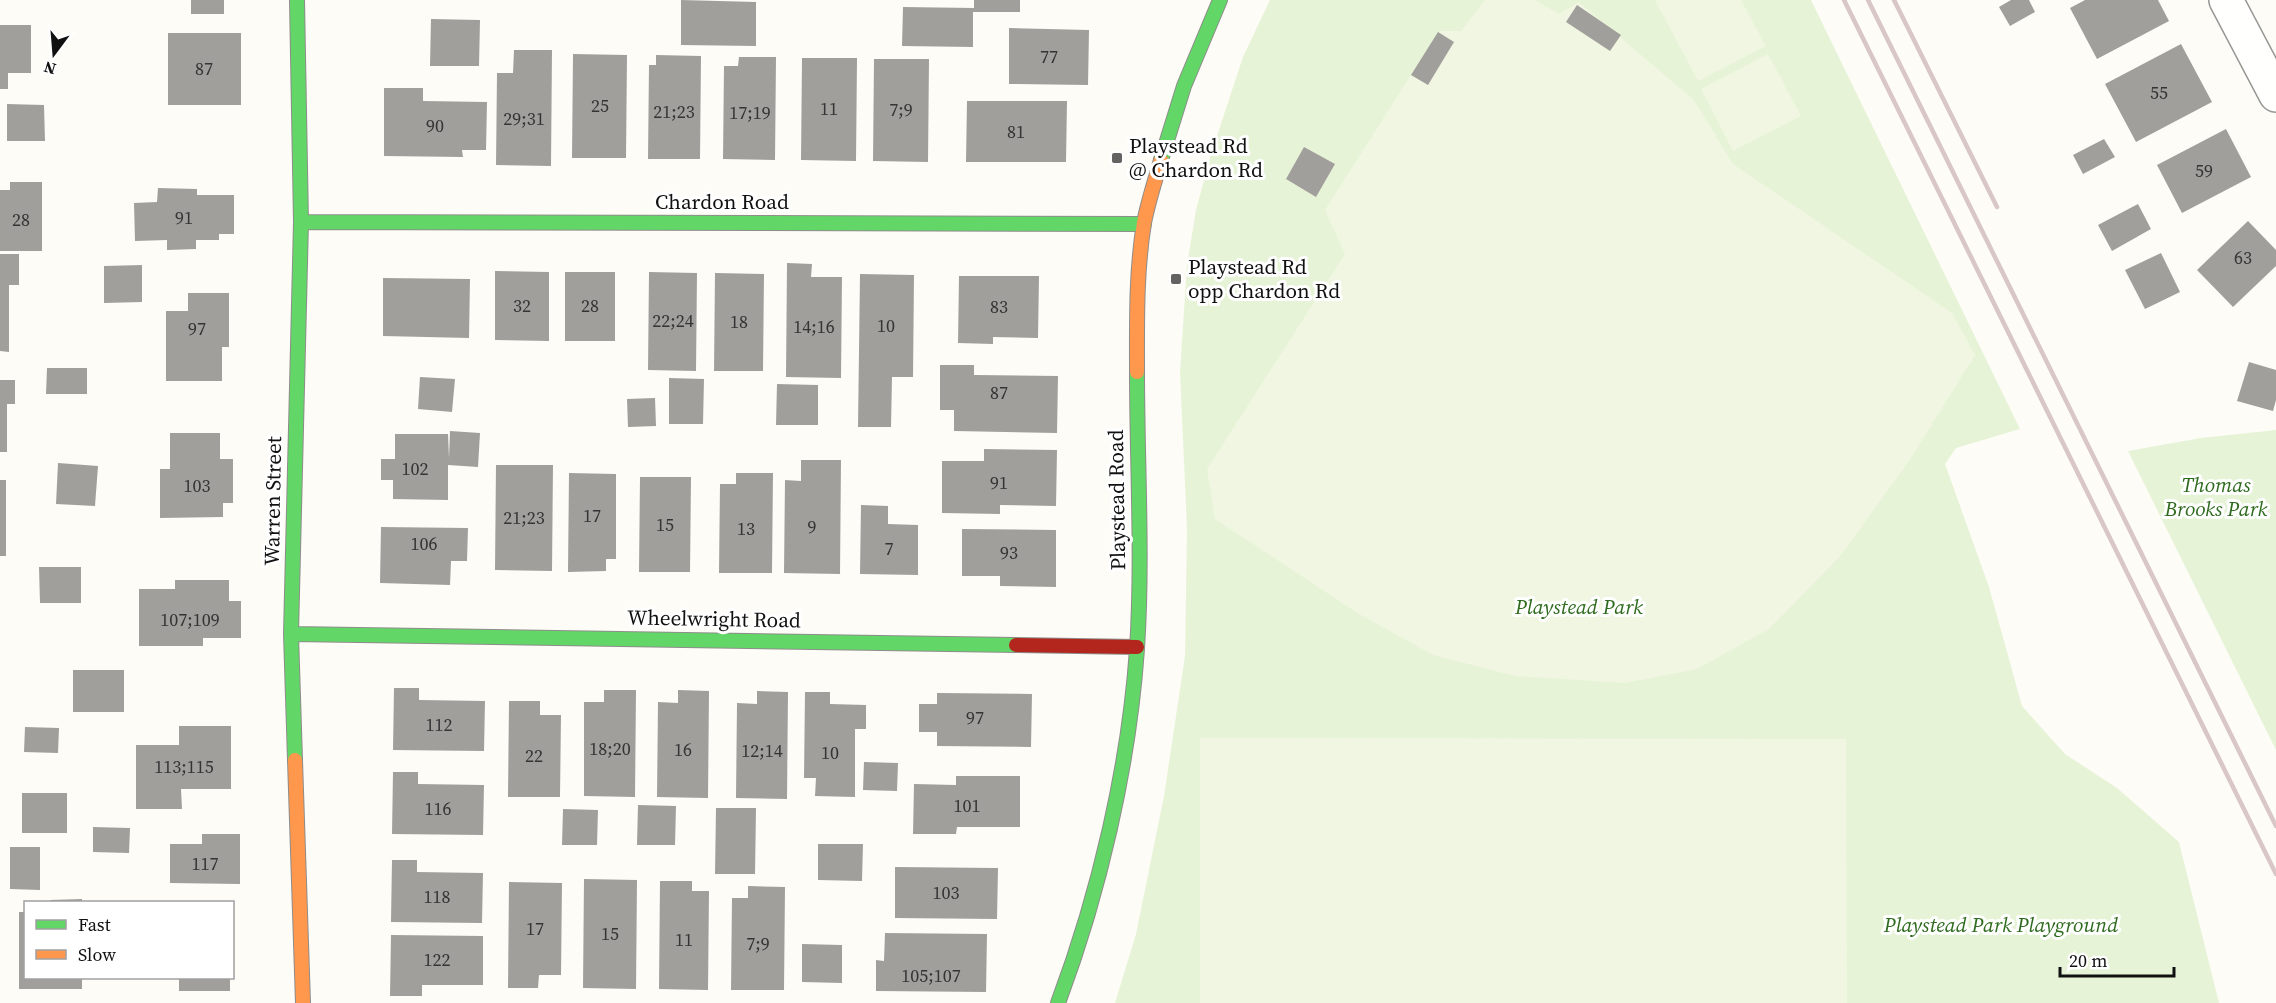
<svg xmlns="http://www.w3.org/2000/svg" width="2276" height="1003" font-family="'Source Serif 4',serif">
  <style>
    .green { fill: #e7f3d7 }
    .pitch { fill: #f0f6e1 }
    .building { fill: #a19f9c }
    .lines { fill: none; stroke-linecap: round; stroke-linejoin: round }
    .street-casing { stroke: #979795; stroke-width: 36 }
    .fast-casing { stroke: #8e8d8b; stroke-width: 16 }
    .slow-casing { stroke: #8e8d8b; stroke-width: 16 }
    .jam-casing { stroke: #8e8d8b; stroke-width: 16 }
    .street { stroke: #fffffe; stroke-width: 33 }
    .fast { stroke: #63d668; stroke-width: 14 }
    .slow { stroke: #ff974d; stroke-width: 14 }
    .jam { stroke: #b3261e; stroke-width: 14 }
    .rail { stroke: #d9c6c7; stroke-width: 4.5 }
    .poi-dot { fill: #646362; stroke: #fff; stroke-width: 2 }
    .labels { text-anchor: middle; stroke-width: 6; stroke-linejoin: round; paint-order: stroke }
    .number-label { font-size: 18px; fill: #353434 }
    .poi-label { font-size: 21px; fill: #111; stroke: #fff; text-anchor: start }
    .street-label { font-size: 21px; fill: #111; stroke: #fff }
    .park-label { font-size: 21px; font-style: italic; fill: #2f6b1f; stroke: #fff }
  </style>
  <rect width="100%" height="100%" fill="#fdfcf7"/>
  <path class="green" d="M1270,0h541l209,429 -64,19 -11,16 44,123 33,119 43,48 52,34 62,54 40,161h-1104l21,-69 28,-138 21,-140 2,-127 -7,-157 7,-107 9,-55 15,-56 32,-97z
    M2276,430v320l-148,-299 73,-13z"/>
  <path class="pitch" d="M1485,0h50l24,14 20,-12 115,98 39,64 219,149 23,42 -66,106 -67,93 -73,75 -72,40 -72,14 -110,-7 -82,-21 -74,-41 -144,-95 -8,-50 138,-215 -20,-44 114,-179h22z
    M1655,0h86l25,46 -68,35z
    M1768,54l33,62 -68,35 -32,-62z
    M1200,738l646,1 1,264h-647z"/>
  <path class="building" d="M191,0h33v14h-33z
    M681,0l75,2v44l-75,-1z
    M974,0h46v12h-47v35l-71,-1 1,-39 71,1z
    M2011,0h18l6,12 -25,14 -11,-19z
    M2085,0h73l11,21 -72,38 -27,-51z
    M1577,5l44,30 -11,16 -44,-29z
    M431,19l49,1 -1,46h-49z
    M0,25h31v48h-23v16h-8z
    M1009,28l80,2 -1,55 -79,-1z
    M1438,32l16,10 -26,43 -17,-10z
    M168,33h73v72h-73z
    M2181,44l31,58 -76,40 -31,-58z
    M514,50h38l-1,116 -55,-1 1,-92h16z
    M573,54l54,1 -1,103h-54z
    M656,55l45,1 -1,103h-52l1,-94h7z
    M739,57h37l-1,103 -52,-1 1,-93h14z
    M802,58h55l-1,103 -55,-1z
    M874,59h55l-1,103 -55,-1z
    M384,88h39v13l64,1 -1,48h-24l1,7 -79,-1z
    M967,101h100l-1,61h-100z
    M7,104l37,1 1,36h-38z
    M2226,129l25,48 -69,36 -25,-48z
    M2104,139l11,18 -32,17 -10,-19z
    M1304,147l31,17 -19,33 -30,-18z
    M10,182h32v69h-42v-61h10z
    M158,188l39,1v6h37v39h-15v6h-23v9l-29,1v-10l-32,1 -1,-38 23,-1z
    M2138,204l13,25 -39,22 -14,-26z
    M2248,221l28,29v16l-43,41 -36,-37z
    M2161,253l19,39 -35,17 -20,-39z
    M0,254h19v31h-10v67l-9,-1z
    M787,263l25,1 -1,13h31l-1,101 -55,-1z
    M142,265v37l-38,1v-37z
    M495,271l54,1v69l-54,-1z
    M565,272h50v69h-50z
    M649,272l48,1 -1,98 -48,-1z
    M715,273l49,1 -1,97h-49z
    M860,274l54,1 -1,102h-21l-1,50h-33z
    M959,276h80l-1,62 -45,-1v7l-35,-1z
    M383,278l87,1 -1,59 -86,-2z
    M188,293h41v54h-7v34h-56v-70h22z
    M2249,362l27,8v30l-3,11 -36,-10z
    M940,365h34v10l84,1 -1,57 -103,-2v-21h-14z
    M47,368h40v26h-41z
    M420,377l35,2 -3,33 -34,-3z
    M669,378l35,1 -1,45h-34z
    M0,380h15v24h-8v48h-7z
    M777,384l41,1v40h-42z
    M655,398l1,28 -28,1 -1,-28z
    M450,431l30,2 -2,34 -30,-2v35l-55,-1v-19h-12v-21h14v-25h53l1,24z
    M170,433h50v26h13v44h-10v14l-63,1v-49h10z
    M984,449l73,1 -1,56 -56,-1v9l-58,-1v-52h42z
    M801,460h40l-1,114 -56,-1 1,-93 16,1z
    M58,463l40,3 -3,40 -39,-2z
    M496,465h57l-1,106 -57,-1z
    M569,473l47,1v85h-10v12l-38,1z
    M736,473h37l-1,100h-53l1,-89h16z
    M640,477h51l-1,95h-51z
    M0,480h6v76h-6z
    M861,505l27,1v18l30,1v50l-58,-1z
    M381,527l87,1 -1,33h-16l-1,24 -70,-2z
    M962,529l94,1v57l-56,-1v-10h-38z
    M39,567h42v36h-41z
    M175,580h54v21h12v37h-38v8h-64v-57h36z
    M73,670h51v42h-51z
    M394,688h25v12l66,1 -1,50 -91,-1z
    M604,690h32l-1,107 -51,-1v-94h20z
    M678,690l31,1 -1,107 -51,-1 1,-95 20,1z
    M757,691l31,1 -1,107 -51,-1 1,-95 20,1z
    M805,692h25v12l36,1v24h-11v68l-40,-1 1,-18h-12z
    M937,693l95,1 -1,53 -94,-1v-14h-18v-28h18z
    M509,701h31v14h21l-1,82h-52z
    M179,726h52v63h-50l1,20h-46v-64h43z
    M25,727l34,1 -1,25 -34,-1z
    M864,762l34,1 -1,28 -34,-1z
    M393,772h25v12l66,1 -1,50 -91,-1z
    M956,776h64v51h-63l-1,7h-43l1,-50 42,1z
    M22,793h45v40h-45z
    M638,805l38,1 -1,39h-38z
    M716,808h40l-1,66h-40z
    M563,809l35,1 -1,35h-35z
    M93,827l37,1 -1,25 -36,-1z
    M202,834h38v50l-70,-1v-39h32z
    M818,844h45l-1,37 -44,-1z
    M10,847h30v43l-30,-1z
    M392,860h25v12l66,1 -1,50 -91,-1z
    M895,867l103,1 -1,51 -102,-1z
    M584,879l53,1 -1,109 -53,-1z
    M660,881h32v10h17l-1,99 -49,-1z
    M509,882l53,1 -1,92h-22l-1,13h-30z
    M748,886l37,1 -1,103h-53l1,-92h16z
    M82,899v3h-31l-1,-2z
    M19,912h7v66h56v11h-63z
    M885,933l102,1 -1,58 -110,-1v-31l8,1z
    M391,935l92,1v49h-61v11h-32z
    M802,944l40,1v38l-40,-1z
    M179,978h51v13h-51z"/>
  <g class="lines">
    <defs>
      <path id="street" d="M2226,0l50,95"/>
      <path id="fast" d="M1161,160l23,-74 36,-86
        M301,222l843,2
        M291,634l725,11
        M295,760l-4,-126 10,-412 -4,-222
        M1058,1003c41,-109 71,-237 79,-354 6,-92 0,-185 0,-277"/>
      <path id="slow" d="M1137,372c0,-50 -1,-100 7,-149 4,-21 11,-42 17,-63
        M295,760l8,243"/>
      <path id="jam" d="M1016,645l121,2"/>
    </defs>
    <use href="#street" class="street-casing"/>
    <use href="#fast" class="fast-casing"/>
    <use href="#slow" class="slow-casing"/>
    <use href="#jam" class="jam-casing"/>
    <use href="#street" class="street"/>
    <use href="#fast" class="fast"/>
    <use href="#slow" class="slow"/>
    <use href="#jam" class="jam"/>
    <path class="rail" d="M1844,0l432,874
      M1868,0l408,826
      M1894,0l103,207"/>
  </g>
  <g class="poi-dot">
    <rect x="1111" y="152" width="12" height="12" rx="3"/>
    <rect x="1170" y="273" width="12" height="12" rx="3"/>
  </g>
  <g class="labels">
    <g class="number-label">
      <text x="1049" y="63">77</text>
      <text x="204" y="75">87</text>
      <text x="2159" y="99">55</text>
      <text x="600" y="112">25</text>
      <text x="829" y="115">11</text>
      <text x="901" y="116">7;9</text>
      <text x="674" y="118">21;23</text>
      <text x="750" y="119">17;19</text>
      <text x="524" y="125">29;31</text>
      <text x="435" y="132">90</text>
      <text x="1016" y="138">81</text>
      <text x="2204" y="177">59</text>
      <text x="184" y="224">91</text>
      <text x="21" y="226">28</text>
      <text x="2243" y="264">63</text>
      <text x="522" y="312">32</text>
      <text x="590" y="312">28</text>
      <text x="999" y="313">83</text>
      <text x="673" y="327">22;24</text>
      <text x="739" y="328">18</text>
      <text x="886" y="332">10</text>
      <text x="814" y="333">14;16</text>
      <text x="197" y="335">97</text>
      <text x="999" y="399">87</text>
      <text x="415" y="475">102</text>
      <text x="999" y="489">91</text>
      <text x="197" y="492">103</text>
      <text x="592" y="522">17</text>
      <text x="524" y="524">21;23</text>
      <text x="665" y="531">15</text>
      <text x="812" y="533">9</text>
      <text x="746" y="535">13</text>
      <text x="424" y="550">106</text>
      <text x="889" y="555">7</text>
      <text x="1009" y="559">93</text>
      <text x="190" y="626">107;109</text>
      <text x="975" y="724">97</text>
      <text x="439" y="731">112</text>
      <text x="610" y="755">18;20</text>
      <text x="683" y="756">16</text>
      <text x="762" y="757">12;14</text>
      <text x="830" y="759">10</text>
      <text x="534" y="762">22</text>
      <text x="184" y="773">113;115</text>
      <text x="967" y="812">101</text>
      <text x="438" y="815">116</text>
      <text x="205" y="870">117</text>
      <text x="946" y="899">103</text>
      <text x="437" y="903">118</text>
      <text x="535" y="935">17</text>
      <text x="610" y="940">15</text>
      <text x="684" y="946">11</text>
      <text x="758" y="950">7;9</text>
      <text x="437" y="966">122</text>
      <text x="931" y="982">105;107</text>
    </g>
    <g class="poi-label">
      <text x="1129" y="153">Playstead Rd<tspan x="1129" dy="24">@ Chardon Rd</tspan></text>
      <text x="1188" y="274">Playstead Rd<tspan x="1188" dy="24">opp Chardon Rd</tspan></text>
    </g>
    <g class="street-label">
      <text x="722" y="209">Chardon Road</text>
      <text transform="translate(1117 500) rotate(-91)" y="7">Playstead Road</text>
      <text transform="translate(273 501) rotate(-89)" y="7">Warren Street</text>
      <text transform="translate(714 619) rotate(1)" y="7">Wheelwright Road</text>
    </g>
    <g class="park-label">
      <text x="2216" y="492">Thomas<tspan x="2216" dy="24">Brooks Park</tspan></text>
      <text x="1579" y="614">Playstead Park</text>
      <text x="2001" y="932">Playstead Park Playground</text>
    </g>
  </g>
  <rect x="24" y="901" width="210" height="78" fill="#ffffff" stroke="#a0a0a0" stroke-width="1.5"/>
  <rect x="36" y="920" width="30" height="9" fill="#63d668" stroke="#a0a0a0" stroke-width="1.5"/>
  <text x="78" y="931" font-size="18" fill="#111111">Fast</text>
  <rect x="36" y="950" width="30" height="9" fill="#ff974d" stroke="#a0a0a0" stroke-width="1.5"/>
  <text x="78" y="961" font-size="18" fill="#111111">Slow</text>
  <g transform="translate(54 54) rotate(196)" stroke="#ffffff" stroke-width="4.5" paint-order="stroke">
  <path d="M0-4.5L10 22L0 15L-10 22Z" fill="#111111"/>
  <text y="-9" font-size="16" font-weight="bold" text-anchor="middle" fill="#111111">N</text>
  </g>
  <path d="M2060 967v9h114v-9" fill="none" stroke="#111111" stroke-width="3"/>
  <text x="2069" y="967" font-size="18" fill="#111111" stroke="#ffffff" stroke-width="4.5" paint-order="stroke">20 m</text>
</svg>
